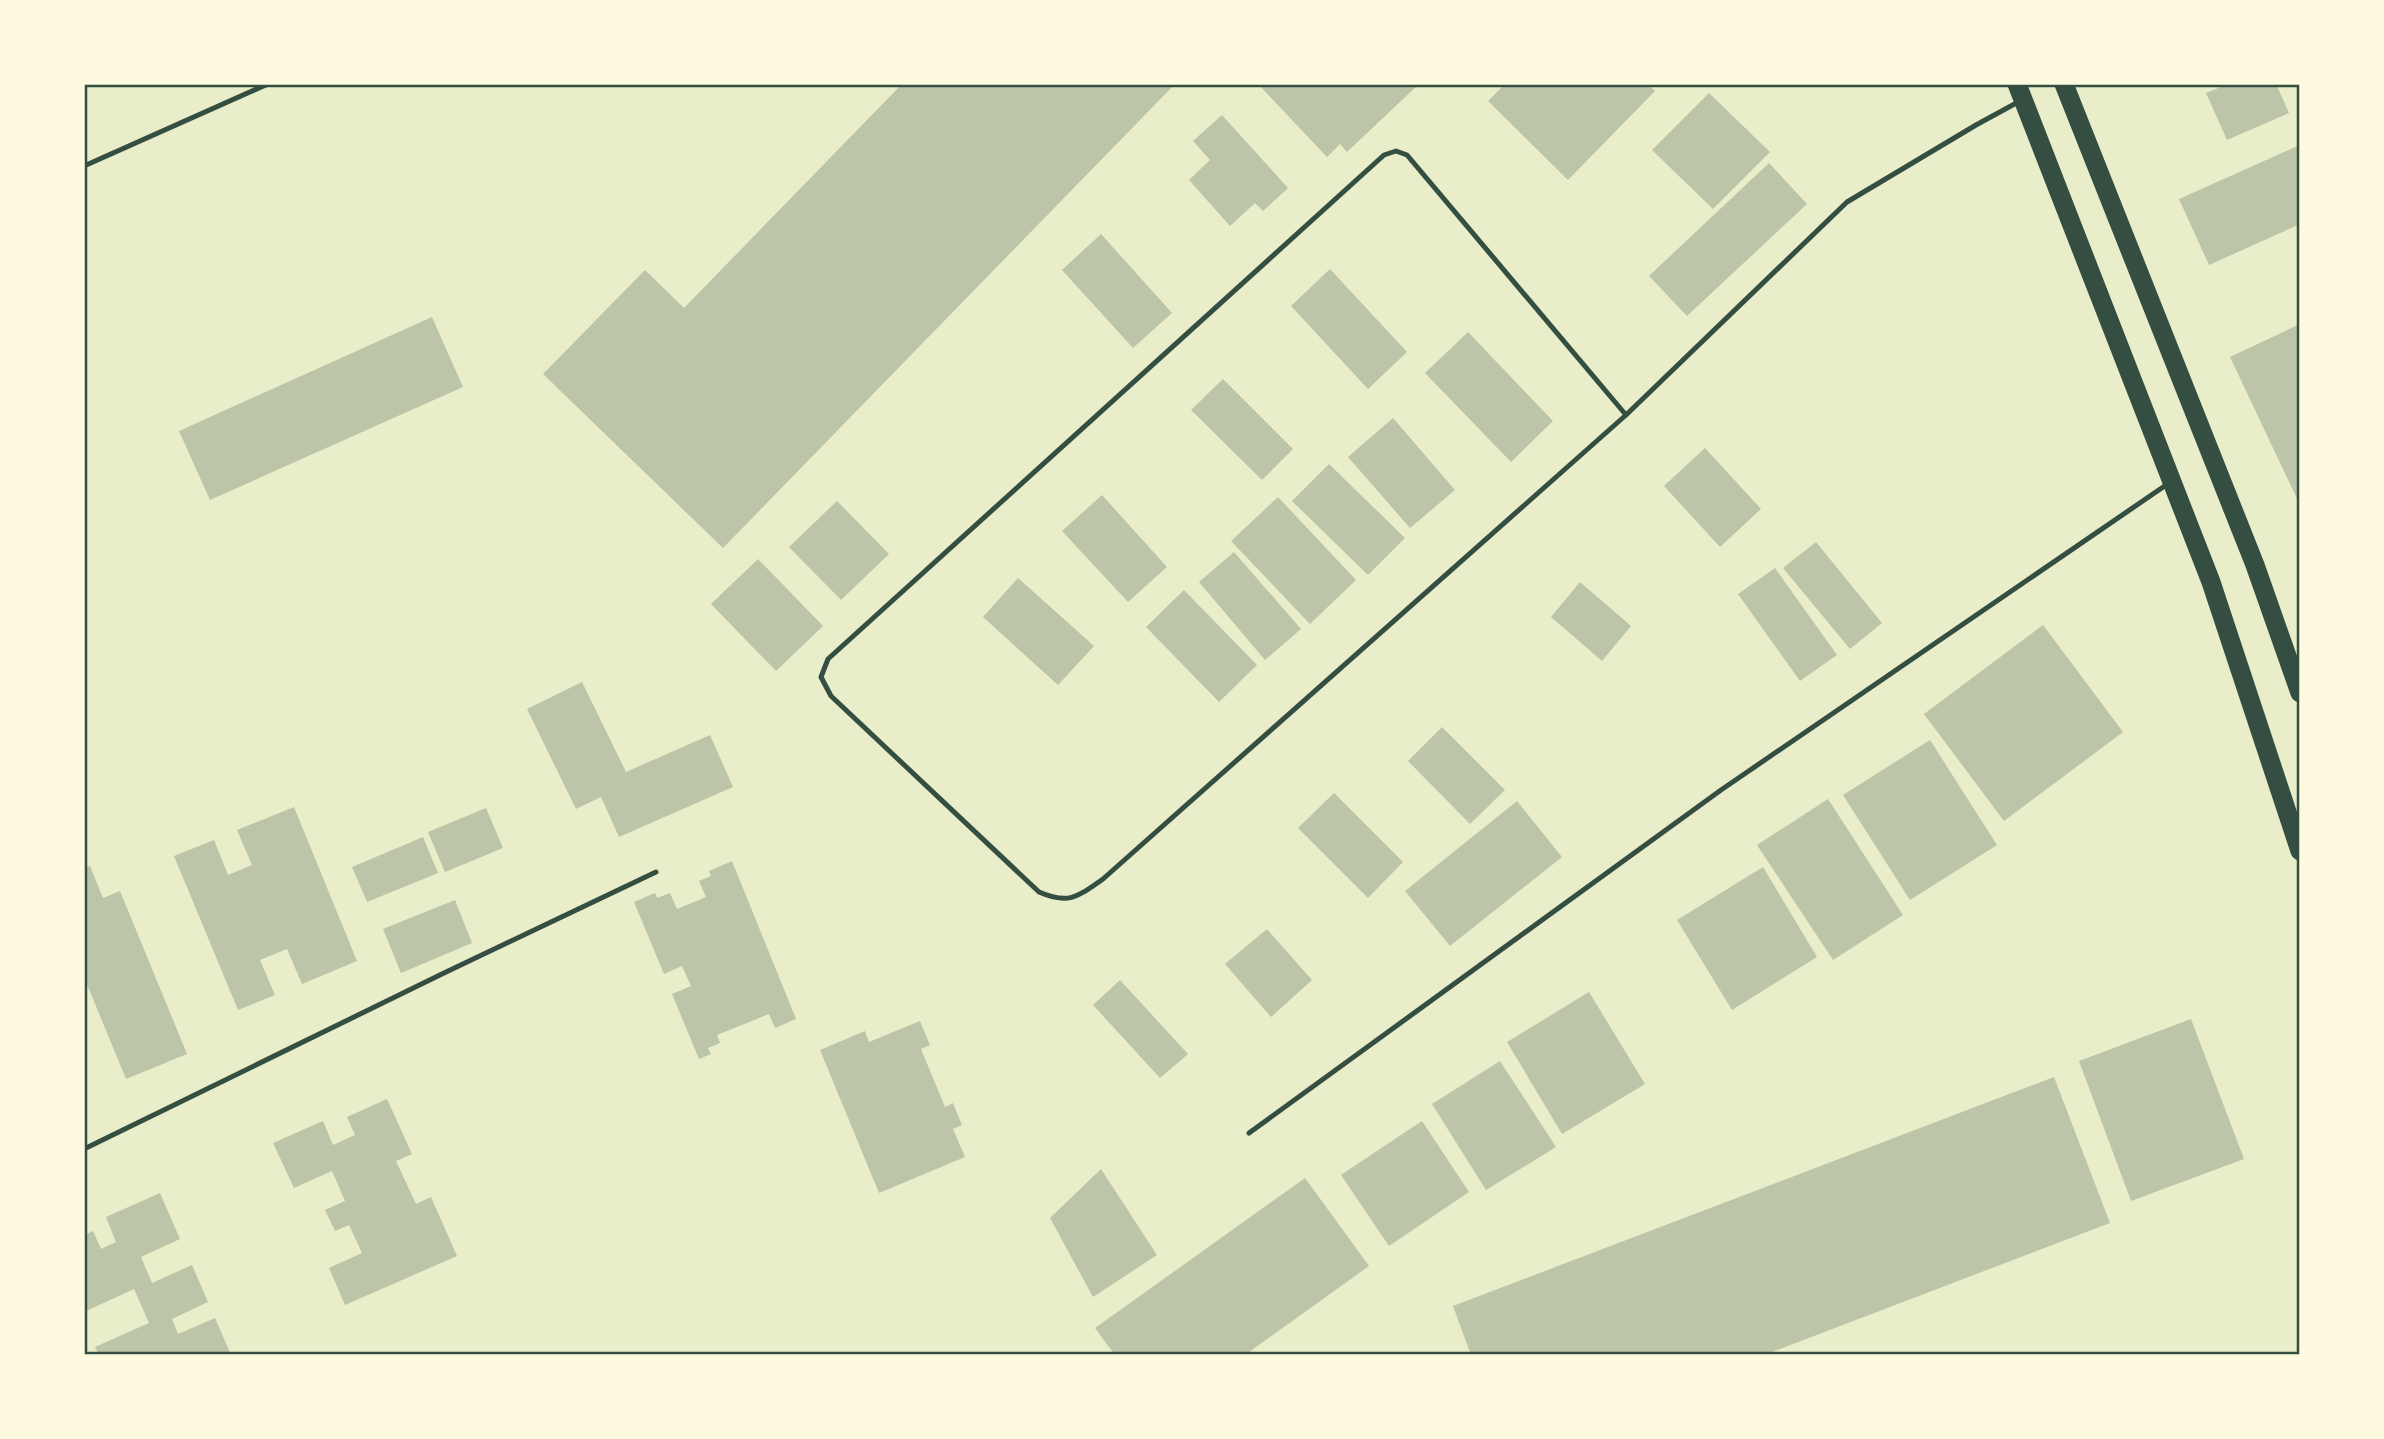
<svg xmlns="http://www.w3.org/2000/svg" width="2384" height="1439" font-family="'Alegreya Sans',sans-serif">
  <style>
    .building { fill: #bcc5a7 }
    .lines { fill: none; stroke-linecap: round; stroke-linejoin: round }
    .service { stroke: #344e41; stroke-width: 5 }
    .trunk { stroke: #344e41; stroke-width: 19 }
    .neatline { fill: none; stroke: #344e41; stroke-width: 2.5 }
  </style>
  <rect width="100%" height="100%" fill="#e9edc9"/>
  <path class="building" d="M902,84h273l-452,464 -180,-174 102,-104 39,38z
    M1258,84h161l-72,68 -7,-8 -13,13z
    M1505,84h142l8,7 -87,89 -80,-79z
    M2228,84h48l13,29 -62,27 -21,-47z
    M1709,93l61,59 -57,57 -61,-59z
    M1222,115l66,73 -25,23 -8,-8 -25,23 -41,-46 21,-20 -17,-19z
    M2300,145v79l-91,41 -30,-66z
    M1769,163l38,41 -120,112 -38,-40z
    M1101,234l71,79 -39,35 -71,-78z
    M1330,269l77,83 -39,37 -77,-83z
    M432,317l31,70 -253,113 -31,-69z
    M2300,324v181l-70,-148z
    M1468,332l85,89 -42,41 -86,-89z
    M1223,379l70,70 -31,31 -71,-70z
    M1393,418l62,72 -45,38 -62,-71z
    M1705,448l56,61 -41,38 -56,-61z
    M1329,464l76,74 -37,37 -76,-74z
    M1102,495l65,72 -39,35 -66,-71z
    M1278,497l78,83 -46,44 -79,-83z
    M837,501l52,53 -48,46 -52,-53z
    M1816,542l66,81 -32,26 -67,-81z
    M1234,552l67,77 -36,31 -66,-78z
    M758,559l65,67 -47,45 -65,-67z
    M1775,568l62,87 -37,26 -62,-87z
    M1018,578l76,68 -36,39 -75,-68z
    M1580,582l51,44 -29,35 -51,-44z
    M1184,590l73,75 -38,37 -73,-75z
    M2043,625l80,107 -119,89 -80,-107z
    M582,682l44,90 84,-37 23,52 -114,50 -18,-40 -25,12 -49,-100z
    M1442,727l63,63 -35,34 -62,-63z
    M1930,740l67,105 -87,55 -67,-105z
    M1334,793l69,69 -35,36 -70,-70z
    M1828,799l75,116 -70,45 -76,-115z
    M1517,801l45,56 -112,89 -45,-55z
    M294,807l63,154 -55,23 -15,-35 -27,11 15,35 -37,15 -64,-154 40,-16 14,35 24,-10 -15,-35z
    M486,808l17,40 -58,24 -17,-40z
    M423,837l15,36 -71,29 -15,-35z
    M732,861l64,158 -21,9 -6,-14 -52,21 3,8 -12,5 3,6 -12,5 -27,-65 19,-8 -9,-20 -18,8 -30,-72 21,-9 2,5 13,-5 7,16 29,-12 -7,-16 12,-5 -2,-5z
    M90,866l13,32 17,-7 67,163 -61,25 -42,-102v-109z
    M1763,867l54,90 -85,53 -55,-90z
    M455,900l17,43 -71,30 -18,-44z
    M1267,929l45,51 -41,37 -46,-53z
    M1120,980l68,74 -28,24 -67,-73z
    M1589,992l56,92 -83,50 -55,-92z
    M2191,1019l53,140 -113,42 -52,-140z
    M920,1021l10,24 -9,4 24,58 8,-4 9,22 -9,4 12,28 -86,36 -59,-143 45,-19 4,11z
    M1500,1061l56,86 -70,43 -54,-86z
    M2054,1077l56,146 -346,132h-293l-18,-49z
    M387,1099l25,55 -16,7 20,43 15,-7 26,59 -112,49 -16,-37 33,-15 -13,-28 -14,6 -10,-21 20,-9 -13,-30 -38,17 -21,-45 50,-22 10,24 22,-10 -8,-18z
    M1422,1121l47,71 -80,54 -48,-71z
    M1101,1169l56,86 -64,42 -43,-79z
    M1305,1178l64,88 -124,89h-130l-20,-27z
    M160,1193l20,46 -39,18 11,26 40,-18 16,37 -36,17 6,15 37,-16 16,37h-132l-4,-8 54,-24 -15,-34 -50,23v-77l9,-4 8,18 15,-7 -10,-25z"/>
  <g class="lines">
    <path class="service" d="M84,166l184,-82
      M1626,415l-219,-260 -11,-4 -12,4 -556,504 -7,18 10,19 208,196c30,13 38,5 64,-13l523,-464 221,-213 129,-77 44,-24
      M1249,1133l472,-343 448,-307
      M84,1149l360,-176 212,-101"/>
    <path class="trunk" d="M2017,84l194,498 89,269
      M2064,84l191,481 45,128"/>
  </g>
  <rect width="2384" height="1439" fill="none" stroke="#fefae0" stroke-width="172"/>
  <rect x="86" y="86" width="2212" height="1267" class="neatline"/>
</svg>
